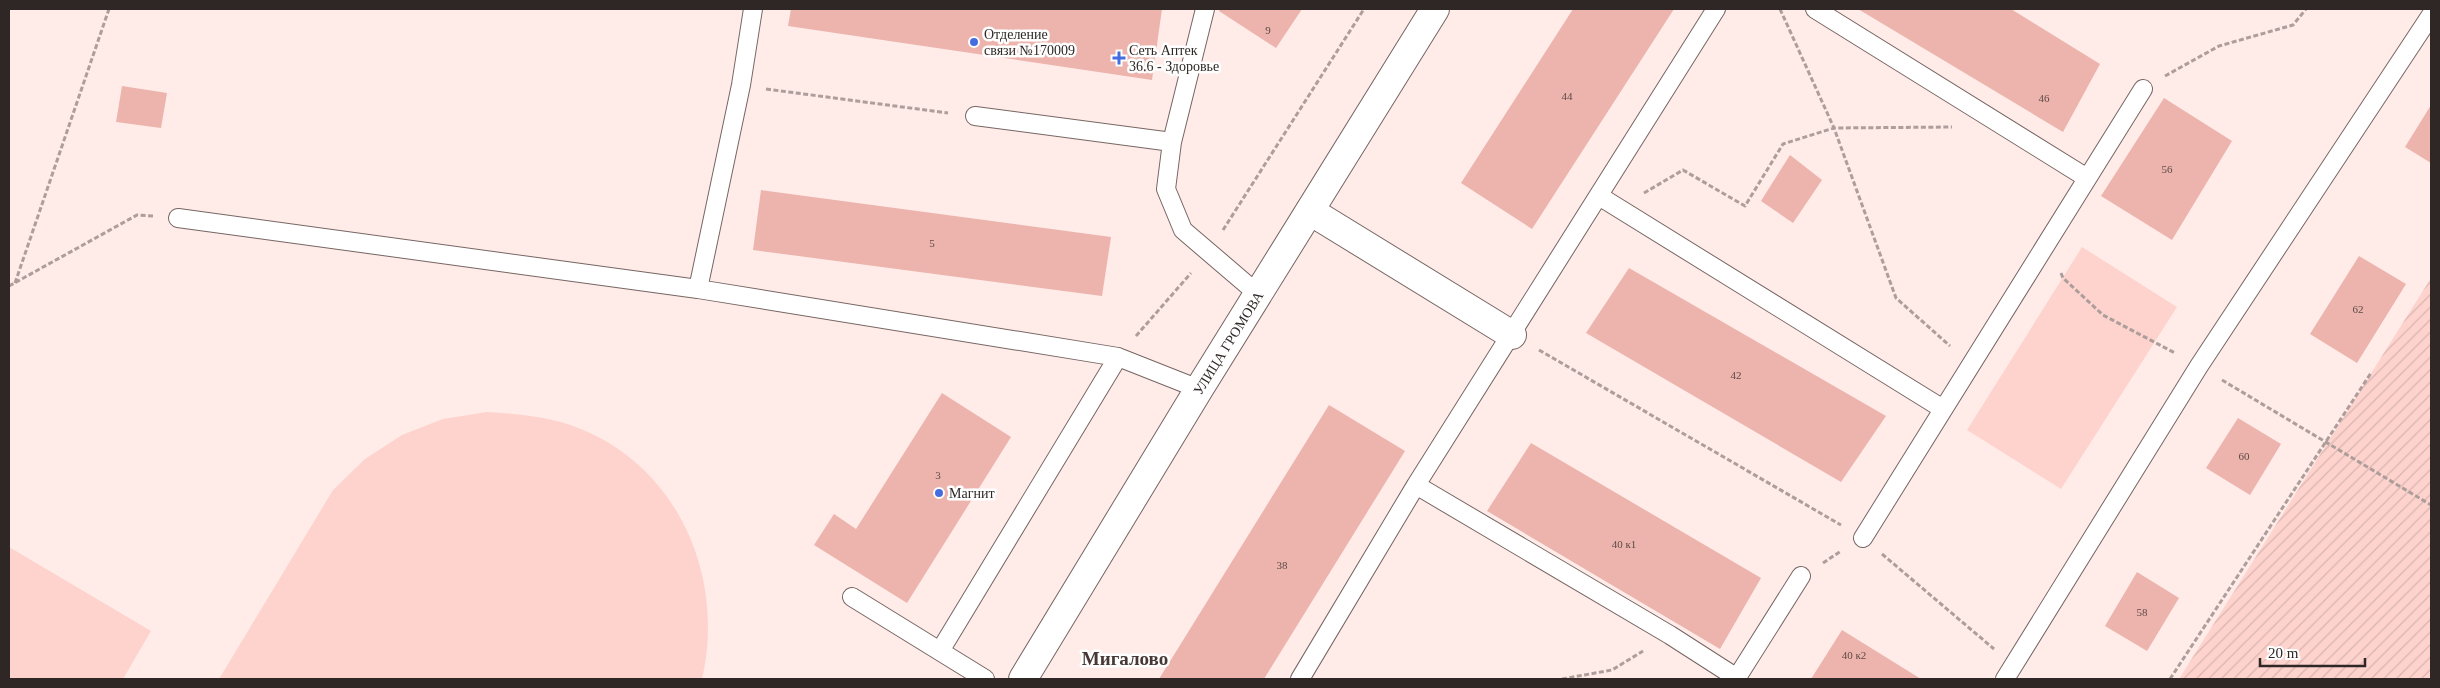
<svg xmlns="http://www.w3.org/2000/svg" width="2440" height="688" font-family="Georgia,serif">
  <style>
    .park { fill: #fed3cd }
    .garden { fill: url(#garden-furrows) }
    .building { fill: #ecb4ac }
    .lines { fill: none; stroke-linecap: round; stroke-linejoin: round }
    .service-casing { stroke: #766663; stroke-width: 20 }
    .minor-casing { stroke: #766663; stroke-width: 30 }
    .tertiary-casing { stroke: #766663; stroke-width: 30 }
    .path { stroke: #ad9e9c; stroke-width: 3; stroke-dasharray: 5 2.5; stroke-linecap: butt }
    .service { stroke: #fff; stroke-width: 18 }
    .minor { stroke: #fff; stroke-width: 28 }
    .tertiary { stroke: #fff; stroke-width: 28 }
    .poi-dot { fill: #456de0; stroke: #fefefe; stroke-width: 2 }
    .labels { text-anchor: middle; stroke-width: 5; stroke-linejoin: round; paint-order: stroke }
    .number-label { font-size: 11px; fill: #5e4a48 }
    .poi-label { font-size: 14px; fill: #2e2726; stroke: #fefefe; text-anchor: start }
    .street-label { font-size: 14px; fill: #2e2726; stroke: #fefefe }
    .district-label { font-size: 19px; font-weight: bold; fill: #473836; stroke: #fefefe }
  </style>
  <defs>
    <pattern id="garden-furrows" width="10" height="10" patternUnits="userSpaceOnUse" patternTransform="scale(1.25)"><rect width="10" height="10" fill="#fed3cd"/><path d="M-1 1l2-2M0 10L10 0M9 11l2-2" fill="none" stroke="#dab5b0"/></pattern>
  </defs>
  <rect width="100%" height="100%" fill="#ffebe8"/>
  <path class="park" d="M2082,247l95,60 -116,182 -94,-59z
    M487,412c30,2 57,4 86,14 104,37 153,150 129,253h-483l114,-189 32,-31 37,-24 41,-16z
    M9,547l142,84 -28,48h-114z"/>
  <path class="garden" d="M2431,278v401h-252z"/>
  <path class="building" d="M791,9h371l-10,71 -364,-54z
    M1220,9h82l-26,39 -57,-37z
    M1573,9h101l-142,220 -71,-46z
    M1858,9h153l89,55 -37,68z
    M122,86l45,7 -6,35 -45,-6z
    M2164,98l68,43 -60,99 -71,-44z
    M2431,105v58l-26,-16z
    M1790,155l32,25 -29,43 -32,-22z
    M761,190l350,47 -9,59 -349,-46z
    M2359,256l47,28 -49,79 -47,-29z
    M1629,268l257,148 -45,66 -255,-149z
    M942,393l69,44 -104,166 -93,-58 20,-31 22,15z
    M1329,405l76,46 -141,228h-105z
    M2238,418l43,26 -31,51 -44,-27z
    M1531,443l230,135 -41,71 -233,-138z
    M2137,572l42,26 -32,53 -42,-25z
    M1842,630l79,49h-110z"/>
  <g class="lines">
    <defs>
      <path id="service" d="M1205,9l-33,133 -6,47 17,41 76,65
        M1815,9l272,169
        M975,116l197,26
        M1599,196l344,213
        M178,218l520,71 420,68 81,32
        M698,289l43,-204 12,-76
        M1416,485l254,150 67,43
        M1863,538l280,-449
        M852,597l133,82
        M940,651l178,-294
        M1300,679l116,-194 300,-476
        M1736,679l65,-103
        M2005,679l194,-313 232,-351"/>
      <path id="minor" d="M1310,211l202,124"/>
      <path id="tertiary" d="M1023,679l176,-290 236,-380"/>
    </defs>
    <use href="#service" class="service-casing"/>
    <use href="#minor" class="minor-casing"/>
    <use href="#tertiary" class="tertiary-casing"/>
    <path class="path" d="M1780,9l54,119 62,170 54,48
      M2165,76l54,-30 74,-21 13,-16
      M766,89l182,24
      M1644,193l39,-23 62,36 38,-62 51,-16 118,-1
      M1223,230l141,-221
      M2061,273l2,5 40,37 72,38
      M15,283l94,-274
      M9,286l128,-71 16,1
      M1136,336l55,-63
      M1539,350l302,175
      M2222,380l209,125
      M1882,554l112,95
      M1823,563l18,-12
      M1562,679l50,-9 31,-19
      M2170,679l201,-306"/>
    <use href="#service" class="service"/>
    <use href="#minor" class="minor"/>
    <use href="#tertiary" class="tertiary"/>
  </g>
  <g class="poi-dot">
    <circle cx="974" cy="42" r="5"/>
    <path d="M1116.5 50.5h5v5h5v5h-5v5h-5v-5h-5v-5h5z"/>
    <circle cx="939" cy="493" r="5"/>
  </g>
  <g class="labels">
    <g class="number-label">
      <text x="1268" y="34">9</text>
      <text x="1567" y="100">44</text>
      <text x="2044" y="102">46</text>
      <text x="2167" y="173">56</text>
      <text x="932" y="247">5</text>
      <text x="2358" y="313">62</text>
      <text x="1736" y="379">42</text>
      <text x="2244" y="460">60</text>
      <text x="938" y="479">3</text>
      <text x="1624" y="548">40 к1</text>
      <text x="1282" y="569">38</text>
      <text x="2142" y="616">58</text>
      <text x="1854" y="659">40 к2</text>
    </g>
    <g class="poi-label">
      <text x="984" y="39">Отделение<tspan x="984" dy="16">связи №170009</tspan></text>
      <text x="1129" y="55">Сеть Аптек<tspan x="1129" dy="16">36.6 - Здоровье</tspan></text>
      <text x="949" y="498">Магнит</text>
    </g>
    <g class="street-label">
      <text transform="translate(1228 343) rotate(-58)" y="5">УЛИЦА ГРОМОВА</text>
    </g>
    <g class="district-label">
      <text x="1125" y="665">Мигалово</text>
    </g>
  </g>
  <rect width="2440" height="688" fill="none" stroke="#2e2726" stroke-width="20"/>
  <path d="M2260 658v8h105v-8" fill="none" stroke="#2e2726" stroke-width="2.5"/>
  <text x="2268" y="658" font-size="15" fill="#2e2726" stroke="#fefefe" stroke-width="4" paint-order="stroke">20 m</text>
</svg>
